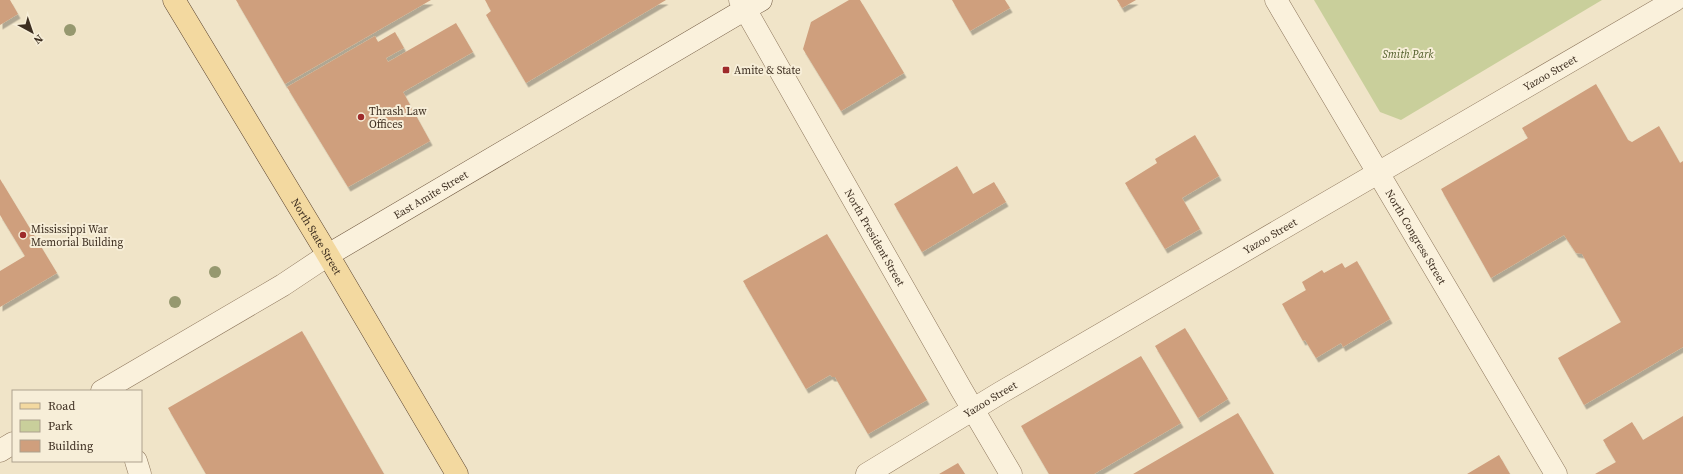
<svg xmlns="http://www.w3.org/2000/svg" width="1683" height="474" font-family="'Source Serif 4',serif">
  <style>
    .green { fill: #c9cf9b }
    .building { fill: #cf9f7d; filter: url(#shadow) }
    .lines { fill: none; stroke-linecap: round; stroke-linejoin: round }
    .minor-casing { stroke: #8d765c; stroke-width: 23 }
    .secondary-casing { stroke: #6f573f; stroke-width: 23 }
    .primary-casing { stroke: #5b4430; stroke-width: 23 }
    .minor { stroke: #faf1dc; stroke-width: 22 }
    .secondary { stroke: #faf1dc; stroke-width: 22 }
    .primary { stroke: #f3d9a0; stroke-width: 22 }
    .tree { fill: #96986f }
    .poi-dot { fill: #9e2a2b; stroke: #f7eed8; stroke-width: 1.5 }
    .labels { text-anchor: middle; stroke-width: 4; stroke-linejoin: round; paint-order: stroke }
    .park-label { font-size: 11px; font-style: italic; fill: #4d5a26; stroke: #f7eed8 }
    .poi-label { font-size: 11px; fill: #3d2e20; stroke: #f7eed8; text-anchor: start }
    .street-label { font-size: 11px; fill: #3d2e20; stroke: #f7eed8 }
  </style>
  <defs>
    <filter id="shadow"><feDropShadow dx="2.5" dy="4.5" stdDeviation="0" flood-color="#0004"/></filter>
  </defs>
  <rect width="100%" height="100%" fill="#f0e4c8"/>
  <path class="green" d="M1314,0h288l-201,120 -21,-8z"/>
  <path class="building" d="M0,0h10l8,14 -18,11z
    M236,0h195l-146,84z
    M485,0h181l-140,83 -40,-68 5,-4z
    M849,0h11l44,73 -63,38 -38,-62 8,-27z
    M952,0h53l5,8 -40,23z
    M1117,0h19l-14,8z
    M456,23l17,29 -70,40 27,49 -82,46 -61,-100 88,-51 3,6 17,-10 9,16 -18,10 2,4z
    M1596,84l32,56 4,2 27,-16 21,37 3,-2v186l-99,58 -26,-47 63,-36 -39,-68 -6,-1 -12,-18 -73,43 -50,-89 87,-51 -6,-10z
    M1195,135l24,41 -37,22 18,31 -35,20 -40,-66 32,-20 -2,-4z
    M957,166l16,28 21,-12 12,20 -84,50 -28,-48z
    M0,179l57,94 -57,34v-36l25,-15 -25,-41z
    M827,234l100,166 -59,34 -33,-57h-3l-2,-2 -24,14 -63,-108z
    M1357,261l33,58 -47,28 -2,-4 -25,15 -11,-18 -2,1 -21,-37 24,-14 -4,-8 20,-12 2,3 18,-10 3,5z
    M1185,328l43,71 -30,19 -43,-72z
    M302,331l82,143h-178l-38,-66z
    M1141,356l40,67 -87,51h-45l-28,-48z
    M1238,413l36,61h-141z
    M1683,416v58h-88l21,-12 -13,-22 29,-18 11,18z
    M1499,455l11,19h-43z
    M958,463l7,11h-26z"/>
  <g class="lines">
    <defs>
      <g id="minor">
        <path id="s1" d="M740,0l221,389 50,85"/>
        <path id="s2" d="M1276,0l280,474"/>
        <path d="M102,391l181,-106 45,-30"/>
        <path d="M0,451l13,-8"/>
        <path d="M136,461l4,13"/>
        <path id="s3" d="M867,474l133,-81 675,-393"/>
      </g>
      <g id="secondary">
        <path id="s4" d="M328,255l433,-255"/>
      </g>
      <g id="primary">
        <path id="s5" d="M174,0l154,255 129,219"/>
      </g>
    </defs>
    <use href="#minor" class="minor-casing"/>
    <use href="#secondary" class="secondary-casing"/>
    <use href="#primary" class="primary-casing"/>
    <use href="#minor" class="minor"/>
    <use href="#secondary" class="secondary"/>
    <use href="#primary" class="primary"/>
  </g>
  <g class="tree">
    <circle cx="70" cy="30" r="6"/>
    <circle cx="215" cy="272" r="6"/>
    <circle cx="175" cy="302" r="6"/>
  </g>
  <g class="poi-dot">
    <rect x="722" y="66" width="8" height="8" rx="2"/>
    <circle cx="361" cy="117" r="4"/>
    <circle cx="23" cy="235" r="4"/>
  </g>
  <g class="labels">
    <g class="park-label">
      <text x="1408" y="58">Smith Park</text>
    </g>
    <g class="poi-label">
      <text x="734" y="74">Amite &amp; State</text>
      <text x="369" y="115">Thrash Law<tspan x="369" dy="13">Offices</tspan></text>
      <text x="31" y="233">Mississippi War<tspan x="31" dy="13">Memorial Building</tspan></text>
    </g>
    <g class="street-label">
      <text dy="4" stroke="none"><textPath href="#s3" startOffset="792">Yazoo Street</textPath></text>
      <text dy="4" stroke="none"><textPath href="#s4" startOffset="119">East Amite Street</textPath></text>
      <text dy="4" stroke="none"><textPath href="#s5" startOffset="276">North State Street</textPath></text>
      <text dy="4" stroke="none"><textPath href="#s3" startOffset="468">Yazoo Street</textPath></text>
      <text dy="4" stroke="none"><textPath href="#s1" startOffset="273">North President Street</textPath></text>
      <text dy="4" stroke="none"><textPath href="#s2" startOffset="275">North Congress Street</textPath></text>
      <text dy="4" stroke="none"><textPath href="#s3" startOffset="144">Yazoo Street</textPath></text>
    </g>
  </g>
  <rect x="12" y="390" width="130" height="72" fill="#f7eed8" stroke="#ada18e"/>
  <rect x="20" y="403" width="20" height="6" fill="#f3d9a0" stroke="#ada18e"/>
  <text x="48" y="410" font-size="12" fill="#3d2e20">Road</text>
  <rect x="20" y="420" width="20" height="12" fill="#c9cf9b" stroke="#ada18e"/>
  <text x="48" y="430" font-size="12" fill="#3d2e20">Park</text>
  <rect x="20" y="440" width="20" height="12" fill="#cf9f7d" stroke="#ada18e"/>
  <text x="48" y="450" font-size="12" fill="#3d2e20">Building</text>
  <g transform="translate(32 32) rotate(140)" stroke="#f7eed8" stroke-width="3" paint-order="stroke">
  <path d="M0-3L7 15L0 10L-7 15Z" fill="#3d2e20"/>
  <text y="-6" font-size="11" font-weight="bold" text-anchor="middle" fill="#3d2e20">N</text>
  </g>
</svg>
